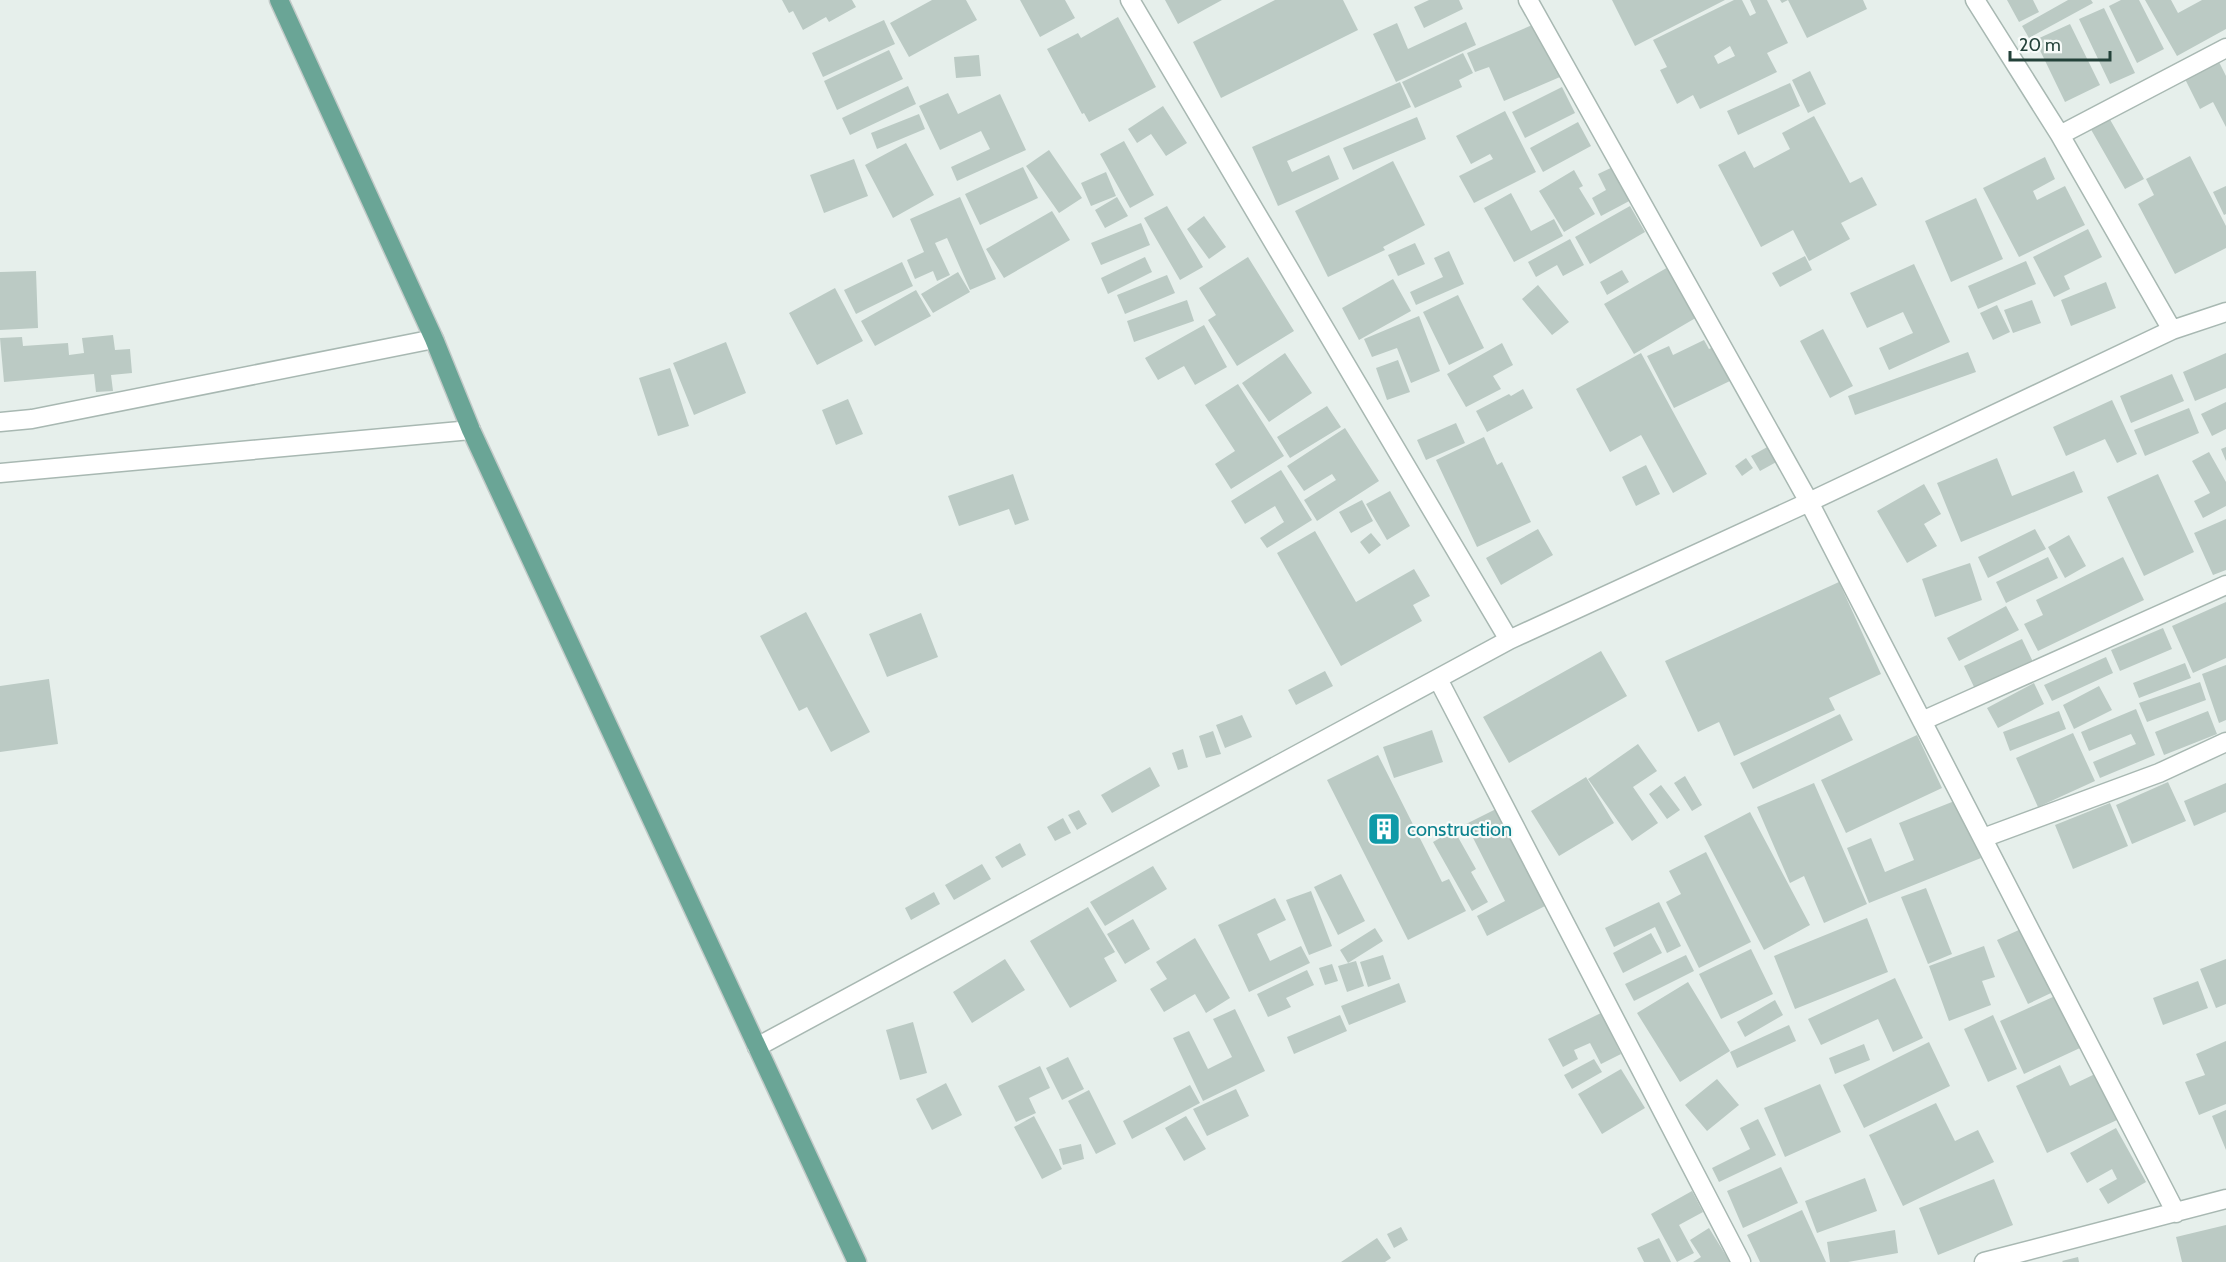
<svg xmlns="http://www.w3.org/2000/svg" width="2226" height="1262" font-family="Cabin,sans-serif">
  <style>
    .building { fill: #bbcac4; fill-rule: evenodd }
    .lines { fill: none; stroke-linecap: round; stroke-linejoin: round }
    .minor-casing { stroke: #a8b8b2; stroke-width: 21 }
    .primary-casing { stroke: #c2cac8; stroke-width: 21 }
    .minor { stroke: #fff; stroke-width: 18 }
    .primary { stroke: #6aa596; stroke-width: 18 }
    .labels { text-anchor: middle; stroke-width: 4.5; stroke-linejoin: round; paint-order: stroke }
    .culture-label { font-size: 20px; fill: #0d838f; stroke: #f7fbf9; text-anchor: start }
  </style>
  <rect width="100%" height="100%" fill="#e6efeb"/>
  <path class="building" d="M782,0h70l4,7 -27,15 -3,-5 -23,13 -10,-19 -4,2z
    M932,0h34l11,20 -68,37 -19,-34z
    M1020,0h45l10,18 -35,19z
    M1165,0h57l-44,24z
    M1275,0h68l15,30 -137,68 -28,-56z
    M1429,0h30l4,9 -39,19 -10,-21z
    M1612,0h113l-90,46z
    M1734,0h8l8,16 6,-3 -6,-13h17l21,43 -21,10 10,19 -77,37 -7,-14 -16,9 -17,-34 7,-3 -14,-27zM1730,46l5,10 -17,8 -4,-8z
    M1780,0h83l4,9 -60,29 -19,-38 -6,3z
    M2007,0h26l6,12 -20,10z
    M2068,0h23l2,3 -64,35 -7,-12z
    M2121,0h18l25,49 -27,14 -28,-57z
    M2145,0h26l7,13 24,-13h24v29l-49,27z
    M2104,8l31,65 -25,11 -31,-65z
    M1118,17l38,70 -67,35 -5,-9 -2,1 -35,-65 31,-16 3,5z
    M884,20l11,24 -72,33 -11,-24z
    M1466,22l10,23 -80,37 -23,-48 24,-11 11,26z
    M1537,23l23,54 -56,24 -15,-34 -14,5 -8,-19z
    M2070,24l30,61 -35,17 -30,-62z
    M889,50l14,29 -66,31 -13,-29z
    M1463,53l10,20 -14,7 3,7 -47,21 -13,-26z
    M979,55l2,21 -25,2 -2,-21z
    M2217,58l9,18v51l-13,-25 -13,7 -17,-34z
    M1810,71l16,33 -18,9 -16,-33z
    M1400,82l11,25 -124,54 5,11 37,-17 10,24 -61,27 -26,-59z
    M1790,83l10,23 -62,29 -11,-24z
    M908,86l8,18 -66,31 -8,-17z
    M1562,87l13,26 -50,25 -13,-26z
    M948,93l10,21 42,-20 26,56 -69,31 -6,-14 39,-18 -9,-18 -41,19 -21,-44z
    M1163,106l24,37 -21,13 -15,-22 -14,9 -9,-14z
    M1505,111l31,61 -62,31 -15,-27 34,-17 -3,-5 -19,10 -15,-28z
    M919,114l6,15 -48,20 -6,-16z
    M1814,116l36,67 12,-6 15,28 -36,18 9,16 -41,22 -16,-31 -32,17 -43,-82 27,-14 9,17 36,-19 -8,-16z
    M2108,116l36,63 -19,10 -36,-63z
    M1417,117l9,22 -73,31 -10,-22z
    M1578,122l13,24 -48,26 -13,-24z
    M1124,141l30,54 -24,13 -30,-54z
    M906,143l28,52 -41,23 -28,-53z
    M1049,150l33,48 -23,15 -33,-47z
    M2190,156l36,70v22l-51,26 -37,-70 16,-9 -8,-16z
    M2045,157l10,22 -22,12 4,9 28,-14 20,39 -66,32 -36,-69z
    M854,159l14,37 -44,17 -14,-38z
    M1393,161l32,64 -42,22 2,3 -57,27 -33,-66z
    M1615,166l18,33 -32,17 -9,-18 14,-8 -8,-16z
    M1023,167l15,31 -58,27 -15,-31z
    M1574,170l9,16 -4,2 16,26 -31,18 -25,-41z
    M1106,172l10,24 -25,10 -10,-23z
    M2226,186v28l-2,1 -11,-23z
    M1511,193l20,38 23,-12 9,17 -49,26 -30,-54z
    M960,197l36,82 -26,11 -23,-52 -12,5 15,32 -13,6 -4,-10 -18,8 -8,-19 17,-8 -14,-33z
    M1117,197l11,19 -23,12 -10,-18z
    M1976,198l27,61 -52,23 -26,-61z
    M1167,206l36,61 -23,13 -36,-62z
    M1630,206l15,26 -55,32 -15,-27z
    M1052,211l18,29 -66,38 -18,-29z
    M1204,216l22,31 -17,12 -22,-30z
    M1141,223l9,22 -49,20 -10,-22z
    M2088,229l14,28 -38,19 6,13 -16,8 -21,-40z
    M1570,239l14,26 -21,11 -6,-11 -21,12 -8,-15z
    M1415,243l10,21 -27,12 -10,-21z
    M1449,251l15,33 -48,21 -6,-13 33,-15 -9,-19z
    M1805,256l7,14 -32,17 -8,-14z
    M1145,257l7,15 -44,22 -7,-16z
    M1248,257l46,74 -57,35 -29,-46 8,-5 -17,-27z
    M2026,261l10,23 -58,25 -10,-23z
    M902,262l11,24 -57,28 -12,-24z
    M1914,264l36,78 -61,28 -10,-22 34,-15 -10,-21 -36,16 -17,-35z
    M1670,266l29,50 -65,38 -30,-50z
    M1622,270l7,12 -22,13 -7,-13z
    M36,271l2,57 -38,2v-58z
    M958,272l12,20 -37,21 -12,-19z
    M1167,275l8,18 -50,21 -8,-19z
    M1393,279l18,32 -52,29 -17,-32z
    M2106,282l10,26 -45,18 -10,-26z
    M1538,285l31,37 -17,13 -30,-36z
    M835,288l28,53 -46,24 -28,-52z
    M916,290l15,26 -56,30 -14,-25z
    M1458,295l26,53 -35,17 -26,-53z
    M1187,300l7,21 -60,21 -7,-21z
    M2032,300l9,23 -28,10 -9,-23z
    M1997,305l13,27 -17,8 -13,-27z
    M1419,316l21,55 -29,12 -14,-35 -25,9 -8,-18z
    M1204,325l23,42 -32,18 -11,-19 -26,14 -13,-22z
    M1823,329l30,57 -23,12 -30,-57z
    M113,335l2,15 15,-1 2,24 -21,2 2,16 -17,1 -2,-18 -90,8 -4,-44 22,-1 1,9 45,-3 1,12 15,-2 -2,-15z
    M1704,340l5,9 7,-3 16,34 -58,28 -27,-52 22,-10 4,9z
    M726,342l20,51 -52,22 -21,-52z
    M1502,343l11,22 -20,11 8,13 -35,18 -19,-33z
    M1968,352l8,20 -121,43 -7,-19z
    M1285,353l27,40 -43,29 -27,-39z
    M1641,353l66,121 -34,19 -32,-58 -31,17 -34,-63z
    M2226,353v35l-31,13 -12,-29z
    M1398,360l12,32 -23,8 -11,-32z
    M670,368l19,58 -31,10 -19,-58z
    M2172,374l12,27 -53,22 -11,-27z
    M1238,384l46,72 -53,33 -16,-25 20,-13 -30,-46z
    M1523,389l10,19 -46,24 -11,-21 33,-17 2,2z
    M848,399l15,35 -27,11 -14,-35z
    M2112,400l25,54 -20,9 -12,-24 -39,17 -13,-29z
    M2226,402v27l-14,7 -11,-22z
    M1327,406l14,21 -51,31 -13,-21z
    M2189,408l10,25 -54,23 -11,-26z
    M1456,423l9,20 -39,17 -9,-20z
    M1345,428l34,53 -62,40 -13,-21 32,-20 -4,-6 -28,17 -17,-25z
    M1484,437l13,28 5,-3 29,60 -54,25 -41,-87z
    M1771,445l9,15 -20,11 -9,-15z
    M2226,447v14l-5,-12z
    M2209,452l17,30v24l-23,12 -9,-17 16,-8 -18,-32z
    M1746,458l7,10 -11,8 -7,-10z
    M1997,458l15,38 62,-25 9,21 -122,50 -24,-59z
    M1646,465l14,29 -24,12 -14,-29z
    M1281,470l31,50 -45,28 -7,-10 24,-16 -9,-16 -30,18 -14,-23z
    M1013,474l16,46 -14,5 -6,-16 -50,17 -11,-30z
    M2158,474l36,78 -50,24 -37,-79z
    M1924,484l17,30 -17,10 13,22 -30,17 -30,-52z
    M1390,491l20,35 -23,14 -21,-36z
    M1362,500l11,21 -22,12 -12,-21z
    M2226,519v51l-13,5 -19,-42z
    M1538,529l15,26 -52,30 -15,-27z
    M2035,529l11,20 -58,29 -10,-21z
    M1315,531l41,71 58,-33 16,27 -17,9 9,16 -81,45 -64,-113z
    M1371,533l10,12 -12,9 -9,-12z
    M2069,535l17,31 -21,12 -17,-31z
    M2048,557l10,21 -52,25 -10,-21z
    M2123,557l21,43 -106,51 -14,-27 19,-9 -7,-15z
    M1970,563l12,37 -47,17 -13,-38z
    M1839,582l42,92 -52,24 6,12 -101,46 -15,-34 -21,10 -33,-71z
    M2226,602v56l-33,15 -21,-47z
    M2006,606l13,24 -60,31 -12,-23z
    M806,612l64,120 -39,20 -24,-45 -8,4 -39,-75z
    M921,613l17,44 -51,20 -18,-43z
    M2163,628l9,21 -52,22 -9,-21z
    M2022,639l11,23 -58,27 -11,-23z
    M1601,651l26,45 -118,67 -26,-46z
    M2106,657l7,16 -61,28 -8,-16z
    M2185,663l6,15 -52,20 -6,-15z
    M2226,665v55l-7,3 -17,-49z
    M1325,671l8,15 -37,19 -8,-15z
    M49,679l9,65 -58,8v-66z
    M2200,682l6,18 -59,22 -8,-19z
    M2034,683l10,21 -46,24 -11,-20z
    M2099,686l13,24 -38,19 -11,-24z
    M2136,709l19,46 -55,23 -7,-16 43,-18 -5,-10 -42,17 -8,-19z
    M2059,711l7,18 -56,22 -7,-19z
    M2208,711l9,23 -53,21 -9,-23z
    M1840,714l13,26 -100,49 -13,-26z
    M1242,715l10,22 -27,11 -9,-23z
    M1432,730l11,32 -49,16 -11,-31z
    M1213,731l8,23 -15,4 -7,-22z
    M2073,733l22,48 -57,26 -22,-49z
    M1917,735l25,53 -96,45 -25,-53z
    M1638,744l19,27 -24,16 25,36 -26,18 -44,-62z
    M1183,749l5,18 -10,3 -6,-17z
    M1378,755l64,127 7,-3 17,32 -58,29 -81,-160z
    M1150,767l10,19 -48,27 -11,-18z
    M1685,776l17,29 -10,6 -18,-28z
    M1586,777l28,46 -55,33 -28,-45z
    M2168,782l18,39 -54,23 -16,-39z
    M1814,783l53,121 -43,19 -20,-47 -14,7 -33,-76z
    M2226,783v29l-32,14 -10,-25z
    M1661,785l19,25 -13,9 -18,-25z
    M1957,800l24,58 -112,45 -22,-55 24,-10 14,34 29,-12 -15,-37z
    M2110,803l18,43 -55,23 -18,-44z
    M1496,809l49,97 -58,30 -10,-20 28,-15 -39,-77z
    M1079,810l8,14 -10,6 -9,-15z
    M1750,812l60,113 -46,25 -60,-114z
    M1063,818l8,15 -16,8 -8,-14z
    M1454,830l22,39 -5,3 17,30 -16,9 -39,-69z
    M1020,843l6,12 -24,13 -7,-11z
    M1706,852l45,90 -52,26 -33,-66 15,-8 -12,-23z
    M982,864l9,15 -37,21 -9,-15z
    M1153,866l14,23 -62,37 -15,-24z
    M1341,874l24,47 -27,14 -24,-48z
    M1926,888l26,66 -24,10 -27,-67z
    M1311,891l21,55 -23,9 -23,-55z
    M934,892l6,12 -29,16 -6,-12z
    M1275,898l11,22 -29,14 13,27 31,-15 9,17 -61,29 -31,-67z
    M1659,902l22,44 -14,7 -12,-26 -41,20 -9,-19z
    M1088,907l27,45 -11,6 13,23 -47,27 -40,-67z
    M1867,918l21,54 -93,37 -21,-53z
    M1133,919l17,30 -25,15 -18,-30z
    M1375,928l8,13 -35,22 -8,-13z
    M2021,929l30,64 -23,11 -31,-64z
    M1651,933l11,20 -39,20 -10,-20z
    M1195,938l35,60 -24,15 -11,-19 -31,18 -14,-23 17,-10 -11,-17z
    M1984,946l11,31 -13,4 9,24 -42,16 -20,-55z
    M1751,949l22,45 -52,25 -22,-45z
    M1383,955l8,24 -23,8 -8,-25z
    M1686,955l8,16 -60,30 -9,-17z
    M1005,959l20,31 -53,33 -19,-31z
    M2226,959v45l-10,4 -16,-39z
    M1356,961l8,25 -17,6 -9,-26z
    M1332,964l6,17 -13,4 -6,-17z
    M1307,970l7,15 -28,13 5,9 -23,10 -11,-23z
    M1895,978l28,60 -30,14 -15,-33 -57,26 -13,-26z
    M2198,981l10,27 -45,17 -10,-27z
    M1688,982l42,69 -50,31 -43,-69z
    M1399,983l7,19 -57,23 -8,-19z
    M2055,996l25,52 -56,26 -24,-53z
    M1775,1000l8,15 -38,22 -8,-15z
    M1235,1009l30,62 -62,30 -30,-63 16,-7 19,38 24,-12 -19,-38z
    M1601,1013l20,41 -20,10 -11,-21 -16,7 4,9 -15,8 -15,-28z
    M1340,1015l7,16 -53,23 -7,-17z
    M1993,1015l24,54 -29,13 -24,-53z
    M913,1022l14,51 -27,7 -14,-50z
    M1789,1025l7,16 -59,27 -7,-16z
    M2226,1041v63l-27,11 -14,-33 20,-7 -9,-21z
    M1929,1042l21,44 -86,42 -21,-43z
    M1864,1044l6,16 -35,14 -6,-16z
    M1068,1057l16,32 -22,11 -16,-32z
    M1594,1059l8,13 -30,17 -8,-14z
    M2060,1065l10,21 25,-12 22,46 -70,33 -31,-67z
    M1040,1066l10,22 -21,10 7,15 -20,9 -18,-36z
    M1621,1069l24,39 -43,26 -24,-40z
    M1717,1079l22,26 -32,26 -22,-26z
    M946,1083l16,32 -30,15 -16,-31z
    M1820,1084l21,48 -56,25 -21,-49z
    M1190,1085l10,18 -68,36 -9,-18z
    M1236,1089l13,27 -42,20 -14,-27z
    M1089,1090l27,54 -20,10 -28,-53z
    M1936,1103l19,38 23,-11 16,32 -91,44 -34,-71z
    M2226,1110v40l-14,-34z
    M1034,1116l28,53 -20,10 -28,-52z
    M1186,1116l20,33 -22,12 -19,-33z
    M1758,1119l18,36 -57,27 -7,-14 38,-19 -10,-21z
    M2116,1128l30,54 -38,22 -9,-15 18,-10 -5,-10 -25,14 -17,-30z
    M1081,1144l3,15 -21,6 -4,-16z
    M1781,1167l17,36 -55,25 -16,-37z
    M1865,1178l12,33 -60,22 -12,-32z
    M1994,1179l19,46 -75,30 -19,-47z
    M1692,1191l11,21 -24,13 15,28 -17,9 -26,-48z
    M1802,1210l24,52h-66l-13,-27z
    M2226,1225v37h-44l-6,-25z
    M1401,1227l7,13 -14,8 -7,-14z
    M1709,1228l21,34h-37l8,-5 -11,-17z
    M1895,1230l3,23 -50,9h-18l-3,-20z
    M1377,1238l14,20 -6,4h-44z
    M1659,1238l12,24h-27l-7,-14z
    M2078,1257l1,5h-16l-1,-1z"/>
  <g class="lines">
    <defs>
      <path id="minor" d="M1130,0l379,640
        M1528,0l281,502 367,711
        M1975,0l85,135 112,195
        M2060,135l166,-87
        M0,422l32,-3 402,-80
        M0,473l471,-43
        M1438,679l303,583
        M1922,721l304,-136
        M1983,838l176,-65 67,-31
        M757,1047l752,-407 300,-138 363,-172 54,-18
        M1984,1262l242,-63"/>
      <path id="primary" d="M279,0l155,339 37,91 386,832"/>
    </defs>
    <use href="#minor" class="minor-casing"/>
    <use href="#primary" class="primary-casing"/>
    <use href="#minor" class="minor"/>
    <use href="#primary" class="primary"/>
  </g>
  <defs>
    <symbol id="building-square" viewBox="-11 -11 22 22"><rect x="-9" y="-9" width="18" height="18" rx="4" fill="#0f9aa8" stroke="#f7fbf9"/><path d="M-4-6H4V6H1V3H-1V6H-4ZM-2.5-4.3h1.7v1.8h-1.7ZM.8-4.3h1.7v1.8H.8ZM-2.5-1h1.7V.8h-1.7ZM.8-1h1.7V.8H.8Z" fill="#fff"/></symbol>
  </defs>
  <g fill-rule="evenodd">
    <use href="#building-square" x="1365" y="810" width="38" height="38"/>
  </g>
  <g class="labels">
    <g class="culture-label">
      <text x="1407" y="836">construction</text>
    </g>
  </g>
  <path d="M2010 51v9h100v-9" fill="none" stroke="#24423a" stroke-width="3"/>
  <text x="2019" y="51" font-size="18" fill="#24423a" stroke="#f7fbf9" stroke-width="4.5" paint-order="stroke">20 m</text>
</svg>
